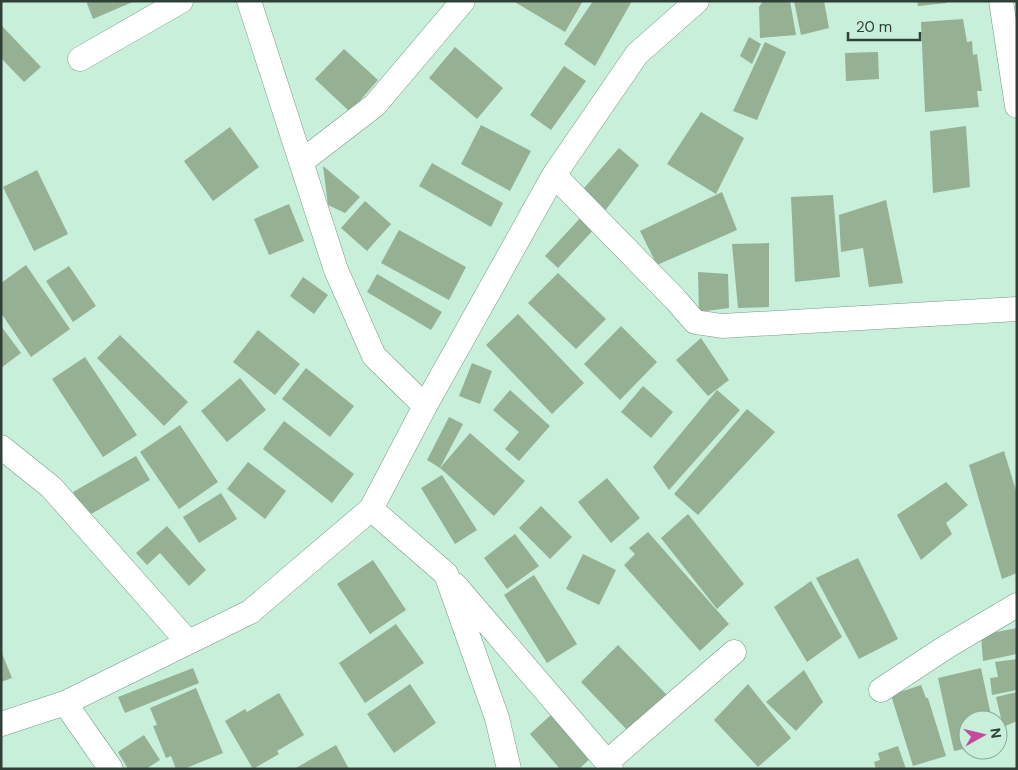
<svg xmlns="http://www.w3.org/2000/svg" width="1018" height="770" font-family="'DM Sans',sans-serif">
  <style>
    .building { fill: #96b093 }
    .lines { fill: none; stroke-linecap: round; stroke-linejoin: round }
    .street-casing { stroke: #779c89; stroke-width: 25 }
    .street { stroke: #fff; stroke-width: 24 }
  </style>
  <rect width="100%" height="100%" fill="#c7efda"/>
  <path class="building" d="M86,1h49l-42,18z
    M513,1h70l-18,31z
    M593,1h39l-37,65 -31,-22z
    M763,1h27l6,34 -36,3 -1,-31z
    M794,1h30l5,27 -28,7z
    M917,1h30v2l-29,3z
    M963,19l4,23 5,-1 1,14 4,-1 5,37h-5l2,16 -54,5 -4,-90z
    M1,25l40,42 -17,15 -23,-24z
    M749,37l12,7 -9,20 -12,-8z
    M765,42l21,10 -29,68 -24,-9z
    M455,47l48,41 -26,31 -48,-41z
    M344,49l34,31 -28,32 -35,-33z
    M878,52l1,27 -33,2 -1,-28z
    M564,66l22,15 -35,49 -21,-15z
    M701,112l43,26 -28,56 -49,-30z
    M481,125l50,26 -21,40 -49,-27z
    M966,126l4,61 -37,6 -3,-62z
    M230,127l29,40 -46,34 -29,-40z
    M619,148l20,17 -37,50 -24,-20z
    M432,163l71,40 -12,24 -72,-41z
    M323,166l37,31 -15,16 -17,-8z
    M37,170l31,64 -34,17 -31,-64z
    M722,192l15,38 -80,35 -17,-34z
    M833,195l7,82 -45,5 -4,-85z
    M886,200l17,83 -34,4 -6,-39 -22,4 -2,-37z
    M365,201l26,23 -24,27 -26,-23z
    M289,204l15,37 -35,14 -15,-36z
    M583,215l13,12 -38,41 -13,-12z
    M399,230l67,37 -17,33 -68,-37z
    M769,243v64l-31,1 -6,-64z
    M26,265l44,64 -39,28 -30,-44v-30z
    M69,266l27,40 -23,16 -27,-41z
    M698,272l30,2 1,34 -30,4z
    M558,273l48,46 -30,30 -48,-46z
    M377,274l65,38 -11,18 -64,-38z
    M303,277l25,18 -14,19 -24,-18z
    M518,314l66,69 -32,31 -66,-69z
    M1,326l20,27 -20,15z
    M621,326l36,36 -37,38 -36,-36z
    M258,330l42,34 -25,31 -42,-33z
    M120,335l68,67 -24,24 -67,-68z
    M701,338l28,42 -21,16 -32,-36z
    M85,357l52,78 -34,22 -51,-78z
    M472,363l20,8 -12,33 -21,-8z
    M306,368l48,38 -24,31 -48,-38z
    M240,378l26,32 -39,32 -26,-31z
    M643,386l30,26 -22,26 -30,-26z
    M510,390l40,36 -31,35 -14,-12 14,-17 -26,-22z
    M717,390l23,20 -71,80 -16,-23z
    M747,409l28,23 -77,83 -24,-21z
    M449,417l14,7 -23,44 -13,-8z
    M284,421l70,53 -22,29 -69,-54z
    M180,425l38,57 -39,27 -39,-57z
    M470,433l55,48 -31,35 -54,-48z
    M1004,451l13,43v79l-15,6 -33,-114z
    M136,456l14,24 -64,37 -13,-25z
    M248,462l38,29 -21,28 -38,-30z
    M442,475l35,55 -22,14 -34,-56z
    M607,478l33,40 -29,25 -33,-41z
    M946,482l22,23 -22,18 6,11 -31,26 -24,-45z
    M221,493l16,26 -38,24 -16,-26z
    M541,506l31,31 -22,22 -31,-31z
    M688,514l56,70 -27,25 -56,-71z
    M167,526l39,44 -17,16 -29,-33 -13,12 -11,-12z
    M648,532l81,92 -29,27 -76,-86 11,-11 -6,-6z
    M515,534l24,32 -32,23 -23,-31z
    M583,554l33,16 -17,35 -33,-16z
    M858,558l40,81 -39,20 -43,-81z
    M373,560l33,50 -36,24 -33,-50z
    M534,575l43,69 -30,19 -43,-68z
    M811,581l31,56 -35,25 -33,-55z
    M396,624l28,39 -59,40 -26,-40z
    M1017,628v26l-34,7 -2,-26z
    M618,645l49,50 -38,37 -48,-50z
    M1,651l11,27 -11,4z
    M1017,659v31l-25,5 -2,-17 8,-1 -3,-15z
    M193,668l6,15 -74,30 -7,-16z
    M981,668l11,52h-24v28l-14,3 -16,-73z
    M804,670l19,32 -27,29 -30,-29z
    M410,684l26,39 -42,30 -27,-39z
    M748,684l43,54 -33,29 -44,-47z
    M921,685l5,13h2l18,58 -33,10 -22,-71z
    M196,688l27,65 -39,16h-8l-5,-13 -5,2 -13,-32 4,-1 -7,-17z
    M1017,692v29l-14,6 -7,-30z
    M279,693l25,42 -27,16 2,3 -26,15 -28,-48 20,-12 2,3z
    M553,713l39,44 -13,12h-19l-30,-35z
    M144,735l16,25 -14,9h-18l-10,-17z
    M336,745l13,24h-55z
    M898,746l8,23h-30l-2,-7 6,-2 -2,-7z"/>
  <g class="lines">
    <defs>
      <path id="street" d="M249,1l87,269 38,86 51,50
        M1001,1l16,105
        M80,59l101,-58
        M301,162l74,-57 88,-104
        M554,175l121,124 20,23 27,4 295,-17
        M1,447l50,40 137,155
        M371,509l75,65 51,144 12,51
        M455,585l152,177 4,7
        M881,690l65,-43 71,-42
        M65,703l46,66
        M1,724l64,-21 185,-91 121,-103 54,-103 129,-231 83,-121 60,-53
        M607,762l127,-110"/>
    </defs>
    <use href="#street" class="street-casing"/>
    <use href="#street" class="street"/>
  </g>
  <rect width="1018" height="770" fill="none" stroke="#304038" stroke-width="5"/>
  <g transform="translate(983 735) rotate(82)"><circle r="24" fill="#c7efda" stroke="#8ba999"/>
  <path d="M0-4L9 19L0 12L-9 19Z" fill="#c34a9d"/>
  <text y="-8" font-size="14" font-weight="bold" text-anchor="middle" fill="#304038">N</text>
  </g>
  <path d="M848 32v8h72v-8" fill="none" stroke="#304038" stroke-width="2.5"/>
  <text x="856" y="32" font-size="15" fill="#304038" stroke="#c7efda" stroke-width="4" paint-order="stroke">20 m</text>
</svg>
